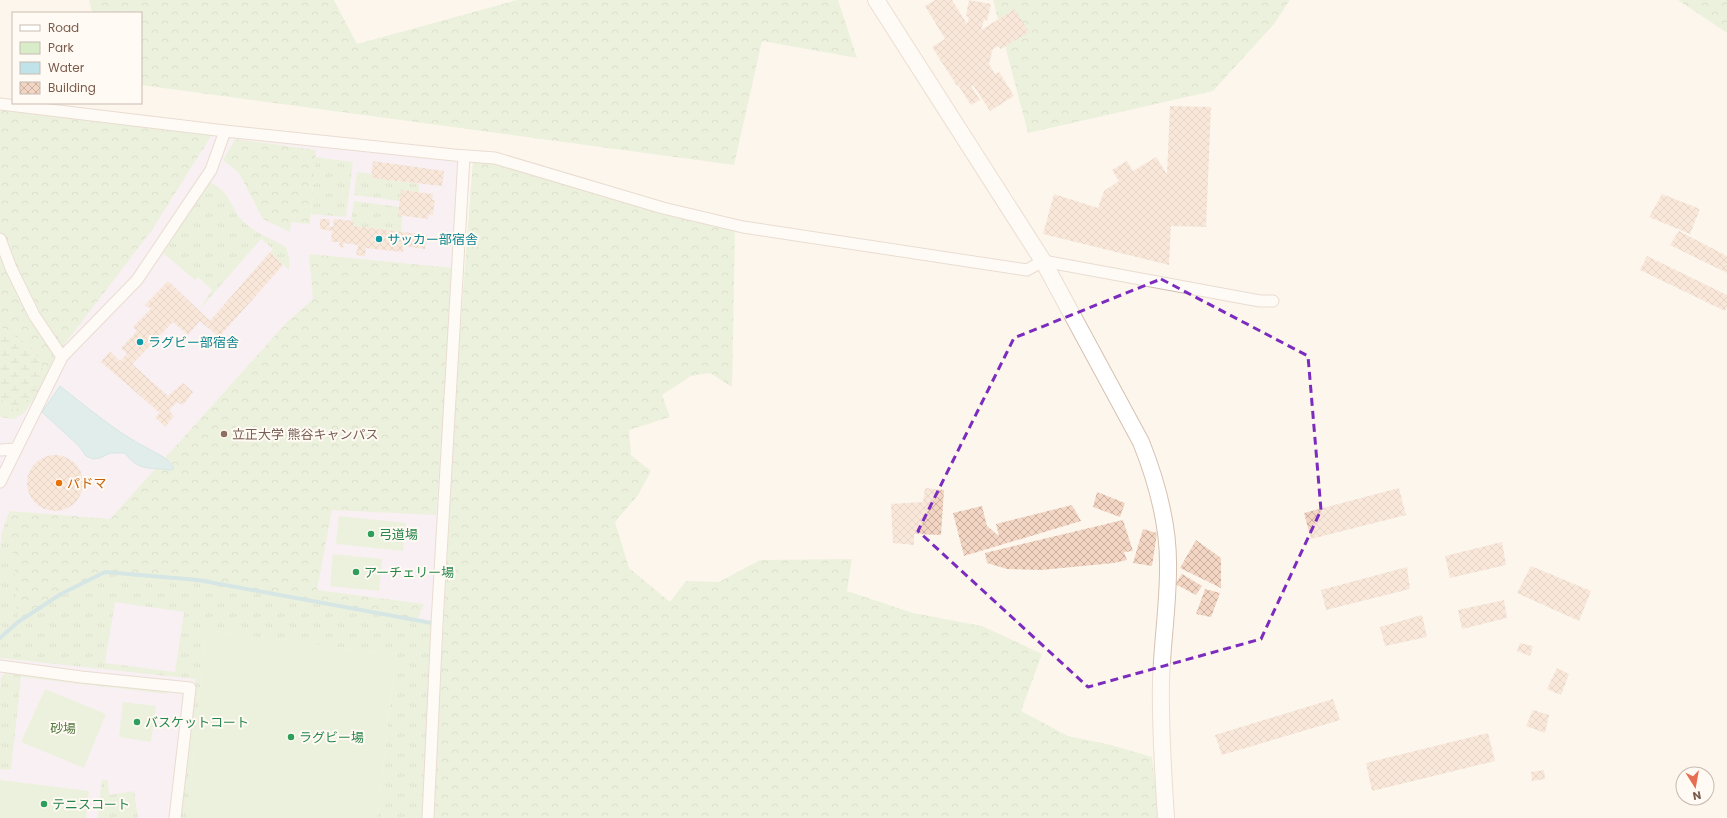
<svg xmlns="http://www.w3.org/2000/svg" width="1727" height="818" font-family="Poppins,'Noto Sans JP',sans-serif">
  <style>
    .education { fill: #f3e8fa }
    .grass { fill: url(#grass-tufts); fill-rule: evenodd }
    .forest { fill: url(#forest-crowns) }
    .wetland { fill: url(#wetland-marsh) }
    .park { fill: #d8ecc9 }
    .water { fill: #bfe3e8; stroke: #a5d3da }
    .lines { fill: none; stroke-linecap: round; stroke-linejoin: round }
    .stream { stroke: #a5d3da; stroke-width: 4 }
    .building { fill: url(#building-cross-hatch) }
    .street-casing { stroke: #d1beb0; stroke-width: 13 }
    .secondary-casing { stroke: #d6c0b0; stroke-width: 18 }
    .street { stroke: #fff; stroke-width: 11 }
    .secondary { stroke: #fff; stroke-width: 16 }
    .marked { fill: none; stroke: #7b2cbf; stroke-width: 3; stroke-dasharray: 8 5; stroke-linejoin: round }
    .culture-dot { fill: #0f9aa8; stroke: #fffaf3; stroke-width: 1.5 }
    .education-dot { fill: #8d6e63; stroke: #fffaf3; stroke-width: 1.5 }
    .food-dot { fill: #e8710a; stroke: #fffaf3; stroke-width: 1.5 }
    .leisure-dot { fill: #2e9e5b; stroke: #fffaf3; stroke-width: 1.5 }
    .labels { text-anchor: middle; stroke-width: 4; stroke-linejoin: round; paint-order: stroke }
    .culture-label { font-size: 13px; fill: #0d838f; stroke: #fffaf3; text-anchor: start }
    .education-label { font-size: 13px; fill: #785e54; stroke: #fffaf3; text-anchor: start }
    .food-label { font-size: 13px; fill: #c56008; stroke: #fffaf3; text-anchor: start }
    .leisure-label { font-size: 13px; fill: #27864d; stroke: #fffaf3; text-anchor: start }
    .park-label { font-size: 13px; fill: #537a41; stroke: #fffaf3 }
  </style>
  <defs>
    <pattern id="grass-tufts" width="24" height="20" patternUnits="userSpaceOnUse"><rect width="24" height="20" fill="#d8ecc9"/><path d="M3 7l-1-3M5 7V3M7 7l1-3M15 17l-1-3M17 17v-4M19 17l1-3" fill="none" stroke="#b4c2a5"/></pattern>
    <pattern id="forest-crowns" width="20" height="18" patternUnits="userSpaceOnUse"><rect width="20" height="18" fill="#d8ecc9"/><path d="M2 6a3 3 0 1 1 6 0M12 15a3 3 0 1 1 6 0" fill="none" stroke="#b4c2a5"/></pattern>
    <pattern id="wetland-marsh" width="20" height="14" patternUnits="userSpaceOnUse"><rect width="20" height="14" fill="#d8ecc9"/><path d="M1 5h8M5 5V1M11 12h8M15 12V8" fill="none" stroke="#b4c2a5"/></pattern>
    <pattern id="building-cross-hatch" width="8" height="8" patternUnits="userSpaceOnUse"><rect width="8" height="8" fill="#f3d5c3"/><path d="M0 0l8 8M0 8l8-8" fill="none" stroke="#cab0a1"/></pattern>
  </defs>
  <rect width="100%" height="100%" fill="#fdf6ec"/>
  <path class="education" d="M0,98l13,2v3l456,56 -43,659h-426z"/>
  <path class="grass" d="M315,157l38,5 -7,55 -35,-3z
    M357,172l15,2v4l47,6v9l-19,8 -46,-6z
    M209,182c23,11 18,20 32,37 11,13 30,19 45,28l3,10v13l-19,-18 3,-3 -12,-10 -62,71 13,-20 -14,-13 -3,3 -32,-27z
    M354,201l45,6 -1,8 4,1 -1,16 -48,-6 1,-5h-3z
    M10,509l9,113 42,-28 44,-22 93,8 236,44 -8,194h-49l19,-163 -190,-25 -19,188h-6l14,-139 -195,-21v-108l2,-18zM115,602l69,10 -9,60 -70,-9z
    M6,672l161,19v3l-146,-17 -10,93 -11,-1v-78l1,-14z
    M102,780h6l1,15 25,-4 4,27h-41z"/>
  <path class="forest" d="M89,0h245l23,44 160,-44h321l19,58 -95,-17 -28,124 -593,-80v-72h-49z
    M993,0h297l-16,24 -61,67 -185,42z
    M1678,0h49v33z
    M0,107l216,21 -64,102 -98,128 -12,30 -18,25 -10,6 -14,-2v-20l7,9 33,-45 -8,-14 -32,-20z
    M235,139l81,11 -6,74 -19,-2 -1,10 -27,-13 -24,-46 -16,-13z
    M473,159l24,2 238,69 -3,157 -22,-14 -19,3 -29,19 8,22 -41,13 2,25 20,16 -13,24 -23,27 14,46 41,34 16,-21 33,1 41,-22 92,-1 -5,32 66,22 69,13 60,28 -21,57 47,25 43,9 41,12 7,61h-726l25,-459z
    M309,254l145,14 -18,247 -104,-5 -15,80 107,14 -7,17 -219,-41 -93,-8 -44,22 -43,28 -8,-111 100,8 45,-50 16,1 3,-2 -2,-5 -7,-5 122,-136 26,-23z"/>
  <path class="wetland" d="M0,327l32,20 8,14 3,9 -5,13 -13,21 -10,6 -8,-4 -7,-9z"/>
  <path class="park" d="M339,516l67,7 -3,28 -67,-7z
    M333,554l49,5 -3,32 -49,-5z
    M206,630l190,25 -19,163h-190z
    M45,689l61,25 -22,54 -63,-26z
    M123,702l33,4 -5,36 -32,-5z
    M0,780l89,11 -3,27h-86z"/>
  <path class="water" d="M60,386c28,22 56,46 87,62 10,6 22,10 27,20l-3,2c-21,-3 -32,2 -46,-17h-15l-10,5 -7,1 -7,-3 -7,-10 -37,-34z"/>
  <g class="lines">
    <path class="stream" d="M0,638l18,-16 43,-28 44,-22 93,8 239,44"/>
  </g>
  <path class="building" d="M935,0h17l15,24 2,-7 -3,-1 3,-16 22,4 -4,17 -3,-1 -3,10 34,-21 14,23 -28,17 -3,-3 -5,3 -4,15 6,10 4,-2 15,24 -24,15 -17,-26 -2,1 9,14 -9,5 -13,-20 -1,1 -25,-39 13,-8 -20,-33z
    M1170,106l41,1 -5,120 -35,-1 -2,39 -126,-31 11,-40 44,14 6,-17 15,-10 -7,-11 15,-9 6,10 23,-14 11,17z
    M373,161l71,10 -2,15 -71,-8z
    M401,190l32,4 -1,6h3l-2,15 -4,-1 -1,5 -30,-4z
    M1662,194l38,15 -10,25 -41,-17z
    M320,219h10l-1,8h4l1,-8 20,2 -1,5 74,9 -2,14 -21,-3 -1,6 -37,-4 -1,8 -9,-1 2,-10 -14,-2 -1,5 -4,-1 1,-5h-9l1,-11 -12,-2z
    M1679,231l48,25v17l-57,-28z
    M270,252l13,13 -64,72 -19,-16 -12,14 -15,-13 -41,42 36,32 15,-13 10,9 -10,13 -6,-3 -8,8 5,6 -9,11 -10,-10 5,-4 -59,-51 9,-11 10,10 7,-7 -6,-6 16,-17 -4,-4 18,-18 -6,-4 23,-24 42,40z
    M1647,256l80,39v12l-2,4 -85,-41z
    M27 483a28 28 0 1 1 56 0a28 28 0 1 1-56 0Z
    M925,488l19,2 -3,45 -27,-1v11l-21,-2 -2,-39 32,-2z
    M1399,488l7,27 -95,24 -7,-26z
    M1097,492l28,11 -5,14 -27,-10z
    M1072,505l9,16 -117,35 -11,-43 29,-7 5,20 12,10 -3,-12z
    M1123,520l10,31 -9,1 3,8 -13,3 -73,7 -34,-1 -20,-6 -2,-10z
    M1143,529l14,4 -5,33 -19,-3z
    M1196,540l25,18v30l-41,-20z
    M1502,542l4,23 -56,13 -5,-22z
    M1531,566l60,25 -12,30 -62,-28z
    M1407,567l3,22 -84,21 -5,-20z
    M1182,574l20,12 -6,9 -21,-11z
    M1205,589l15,4 -9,24 -15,-3z
    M1504,600l3,18 -45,11 -4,-19z
    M1422,615l5,22 -42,9 -5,-19z
    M1520,643l13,3 -3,10 -13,-5z
    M1557,668l12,6 -8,21 -14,-6z
    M1333,699l7,21 -118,35 -7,-20z
    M1533,710l16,5 -4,18 -19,-7z
    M1488,733l7,28 -123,30 -6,-28z
    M1544,770l1,9 -13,2 -1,-9z"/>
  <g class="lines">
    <defs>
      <path id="street" d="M0,104l225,27 229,24 41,3 168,50 80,19 284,43 16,-9 217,40h13
        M0,239l11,29 23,47 28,42
        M0,450l16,-1
        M0,482l62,-125 75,-77 74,-110 14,-39
        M0,666l81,11 109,11 -15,130
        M428,818l9,-194 27,-468"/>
      <path id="secondary" d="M876,0l167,261 98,181c16,40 28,84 27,127 0,38 -6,75 -7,112 -1,46 2,91 5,137"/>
    </defs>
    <use href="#street" class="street-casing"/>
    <use href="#secondary" class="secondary-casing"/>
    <use href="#street" class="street"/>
    <use href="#secondary" class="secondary"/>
  </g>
  <path d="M0 0H1727V818H0ZM1161,279l147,77 13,154 -60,129 -173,48 -170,-156 96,-193z" fill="#fdf6ec" fill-opacity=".55" fill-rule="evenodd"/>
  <path class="marked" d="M1161,279l147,77 13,154 -60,129 -173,48 -170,-156 96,-193z"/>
  <g class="culture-dot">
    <circle cx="379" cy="239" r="4"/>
    <circle cx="140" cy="342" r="4"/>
  </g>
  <circle class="education-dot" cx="224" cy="434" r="4"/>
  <circle class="food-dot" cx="59" cy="483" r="4"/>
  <g class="leisure-dot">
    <circle cx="371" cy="534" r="4"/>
    <circle cx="356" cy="572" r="4"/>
    <circle cx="137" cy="722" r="4"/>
    <circle cx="291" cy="737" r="4"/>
    <circle cx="44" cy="804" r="4"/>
  </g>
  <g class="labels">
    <g class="culture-label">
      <text x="387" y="244">サッカー部宿舎</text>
      <text x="148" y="347">ラグビー部宿舎</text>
    </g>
    <g class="education-label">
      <text x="232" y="439">立正大学 熊谷キャンパス</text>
    </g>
    <g class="food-label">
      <text x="67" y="488">パドマ</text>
    </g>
    <g class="leisure-label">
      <text x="379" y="539">弓道場</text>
      <text x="364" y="577">アーチェリー場</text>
      <text x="145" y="727">バスケットコート</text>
      <text x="299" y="742">ラグビー場</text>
      <text x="52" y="809">テニスコート</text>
    </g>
    <g class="park-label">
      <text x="63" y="733">砂場</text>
    </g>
  </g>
  <rect x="12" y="12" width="130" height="92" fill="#fffaf3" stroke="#cabbb1"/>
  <rect x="20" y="25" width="20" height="6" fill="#ffffff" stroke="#cabbb1"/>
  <text x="48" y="32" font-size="12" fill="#7a5c4d">Road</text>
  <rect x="20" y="42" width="20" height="12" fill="#d8ecc9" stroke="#cabbb1"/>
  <text x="48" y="52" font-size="12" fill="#7a5c4d">Park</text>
  <rect x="20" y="62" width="20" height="12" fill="#bfe3e8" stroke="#cabbb1"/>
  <text x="48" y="72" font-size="12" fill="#7a5c4d">Water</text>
  <rect x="20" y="82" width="20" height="12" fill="url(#building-cross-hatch)" stroke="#cabbb1"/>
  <text x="48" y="92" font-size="12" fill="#7a5c4d">Building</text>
  <g transform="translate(1695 786) rotate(169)"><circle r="19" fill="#fffaf3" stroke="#cabbb1"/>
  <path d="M0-3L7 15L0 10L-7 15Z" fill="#e76f51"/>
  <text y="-6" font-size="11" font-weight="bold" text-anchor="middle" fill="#7a5c4d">N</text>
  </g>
</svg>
